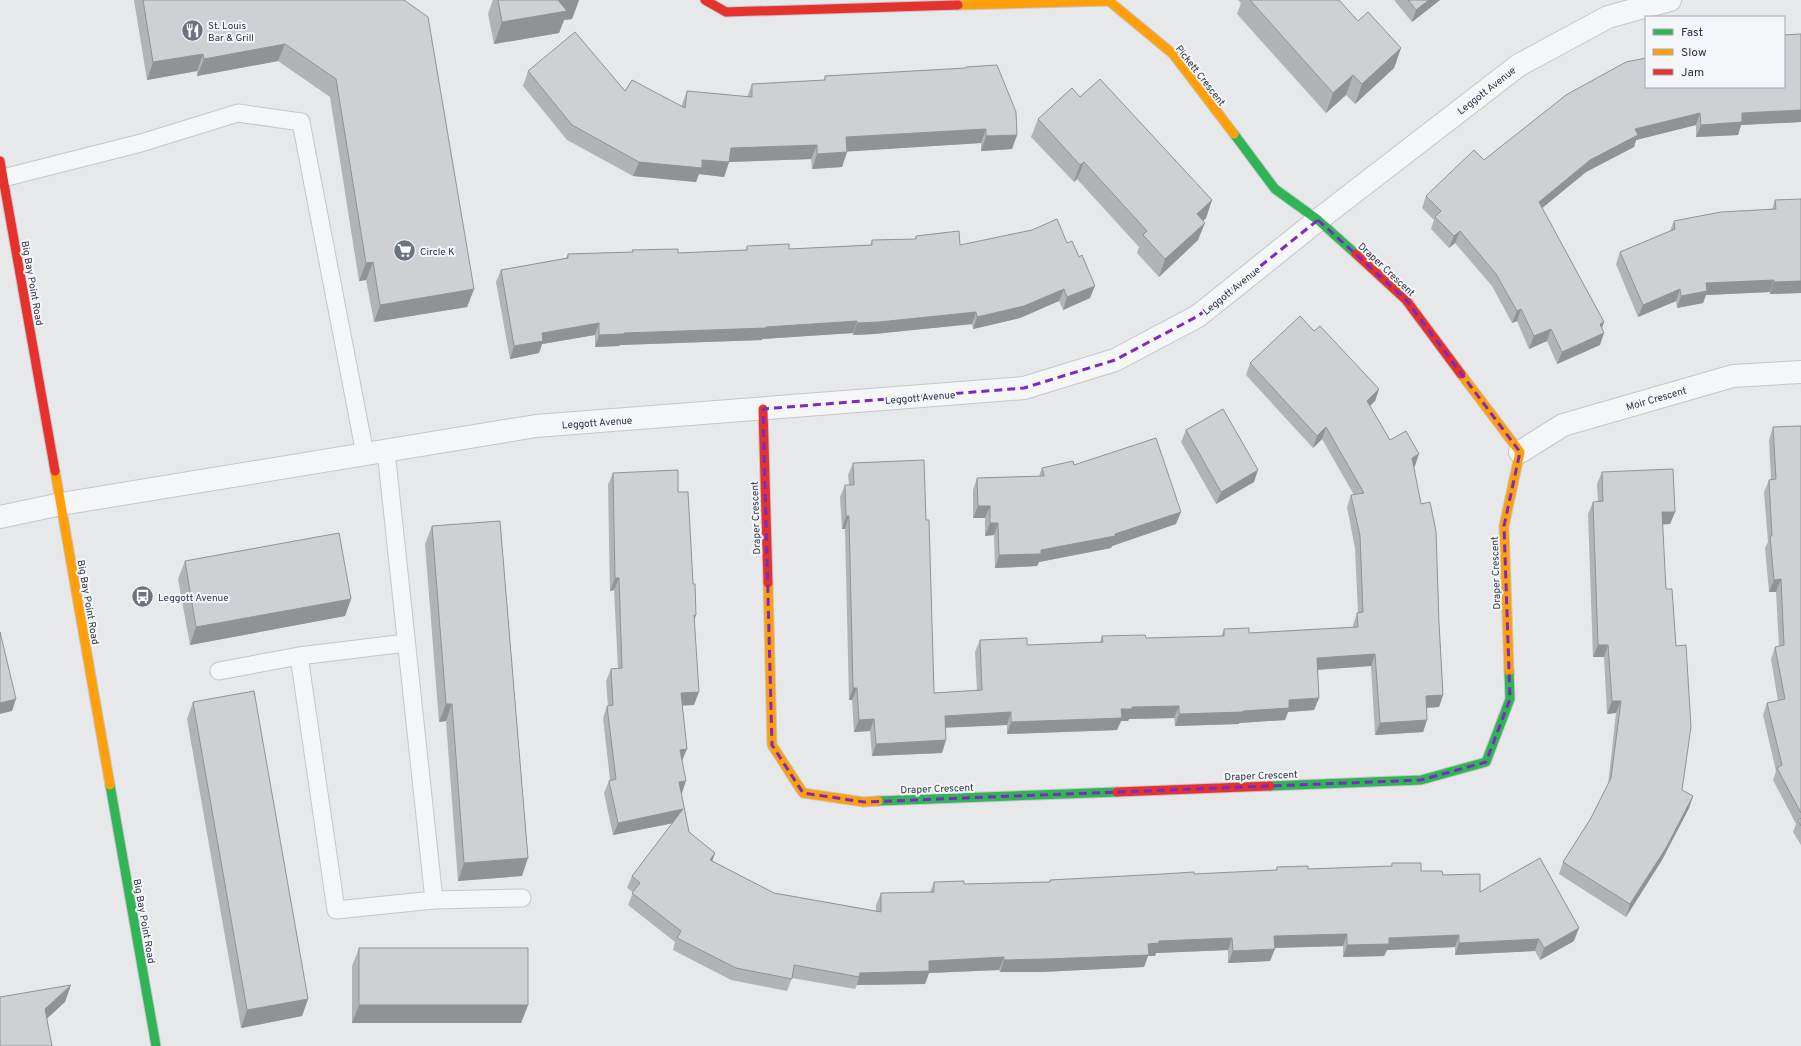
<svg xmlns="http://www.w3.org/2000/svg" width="1801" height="1046" font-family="Overpass,sans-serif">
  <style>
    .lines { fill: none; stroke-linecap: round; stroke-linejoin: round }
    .lane-casing { stroke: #c4c6c8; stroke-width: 19 }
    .street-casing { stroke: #c4c6c8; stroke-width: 24 }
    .fast-casing { stroke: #c4c6c8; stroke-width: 11 }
    .slow-casing { stroke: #c4c6c8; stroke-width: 11 }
    .jam-casing { stroke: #c4c6c8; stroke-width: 11 }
    .lane { stroke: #f5f6f7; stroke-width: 17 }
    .street { stroke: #f5f6f7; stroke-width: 22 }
    .fast { stroke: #30b455; stroke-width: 9 }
    .slow { stroke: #ff9f0a; stroke-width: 9 }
    .jam { stroke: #e5322d; stroke-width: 9 }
    .wall { fill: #b1b3b5 }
    .shaded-wall { fill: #909294 }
    .building { fill: #ced0d3; stroke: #909294 }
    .marked { fill: none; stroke: #7b2cbf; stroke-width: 3; stroke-dasharray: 8 5; stroke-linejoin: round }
    .labels { text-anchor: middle; stroke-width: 4; stroke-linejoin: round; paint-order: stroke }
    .poi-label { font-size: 10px; fill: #2b3445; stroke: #f4f6f9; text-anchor: start }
    .street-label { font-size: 10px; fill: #2b3445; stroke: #f4f6f9 }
  </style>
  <rect width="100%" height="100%" fill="#e6e8ea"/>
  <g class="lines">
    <defs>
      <path id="lane" d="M3,178l138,-35 97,-30 63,9 64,332
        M386,451l48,449 -98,10 -37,-254 107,-13
        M219,671l80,-15
        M434,900l88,-2"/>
      <path id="street" d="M1520,452l43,-27 170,-49 68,-4
        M0,517l61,-13 475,-78 488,-38 91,-28 83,-44 120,-96 201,-155 89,-48 62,-17"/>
      <path id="fast" d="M1234,134l41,55 43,31 38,34
        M110,785l46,261
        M1270,786l151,-6 65,-18 24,-63 -1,-28
        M878,801l239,-9"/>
      <path id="slow" d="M958,5l151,-4 64,53 61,80
        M1461,374l59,78 -16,74 5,145
        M55,471l55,314
        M768,583l4,162 31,48 61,9 14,-1"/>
      <path id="jam" d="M705,0l21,12 232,-7
        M0,161l55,310
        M1356,254l50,46 55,74
        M763,409l5,174
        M1117,792l153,-6"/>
    </defs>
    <use href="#lane" class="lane-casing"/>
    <use href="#street" class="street-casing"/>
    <use href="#fast" class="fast-casing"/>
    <use href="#slow" class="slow-casing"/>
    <use href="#jam" class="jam-casing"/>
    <use href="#lane" class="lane"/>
    <use href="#street" class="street"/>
    <use href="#fast" class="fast"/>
    <use href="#slow" class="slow"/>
    <use href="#jam" class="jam"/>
  </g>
  <path class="wall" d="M134,0h270l70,289 -7,18 -93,15 -8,-42 -7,1 -29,-184 -52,-36 -81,15v-5l-50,9z
    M493,0h86l-7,19 -8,1 -5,13 -65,11 -6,-30z
    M1238,0h101l19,21 43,27 -7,20 -39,36 -9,-9 -20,18 -89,-99 4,-11z
    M1394,0h46l-28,22z
    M1801,34v88l-60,3 -3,10 -42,2v-12l-60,15 -2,7 -48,25 -44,36 62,114 -2,6 -2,17 -43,19 -10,-23 -18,8 -12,-28 -5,2 -20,-37 -37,-43 -6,5 -18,-19 3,-9 -12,-12 4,-12 58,-36z
    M966,67l51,68 -5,14 -31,2v-8l-134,8 -5,16 -30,2 -1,-10 -82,3 -5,15 -25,-3 -3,8 -63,-6 -66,-36 -44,-54 5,-15 97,20 56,16 6,-16 60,6 5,-13 72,-4 1,-4 140,-7z
    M1080,97l132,103 -6,18 -3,3 -5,19 -39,37 -22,-24 2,-6 -62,-68 -3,3 -43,-45 7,-18z
    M1775,200l26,93 -31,1v-2l-64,3 -3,8 -26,5 -1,-7 -38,16 -22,-53 4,-12 50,-21 4,-10 98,-12z
    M916,236l44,9 107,-2 23,55 -27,12 -4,-9 -39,17 -47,11 -1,-5 -98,10 -21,1v-2l-91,6v1l-142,5 -1,1 -24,1v-12l-53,9 -3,9 -29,6 -14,-77 5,-12 65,-12 2,-4 64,-2v-2l46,3 68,-3 1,-4 42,3 81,-4 2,-5 43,-1z
    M1314,331l65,58 -4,12 -5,5 20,34 25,26 -1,1 25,156 4,72 -4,12 -13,1 1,12 -4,12 -48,3 -4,-69 -54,4 2,28 -5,12 -26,2 -3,8 -46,3v1l-64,2 -1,-8 -45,1 -1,2h-7l-4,9 -110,4v-9l-62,2 -3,26 -70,3 -2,-25 -16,1 -2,-32h-3l-4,-171h-3l-2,-32 5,-12h4l-1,-10 5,-12 81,230 43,-3 -2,-38 5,-12 47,5 73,-3 2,-6 44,2 75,-1 3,-8 25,4 104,-6v-2l4,-12h1l-3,-65 -8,-41 4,-12h3l-32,-56 -9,9 -67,-73 4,-12z
    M1801,426v419l-8,-13 3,-8 -23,-44 3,-9 -13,-56 4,-12 11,-2 -7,-42 4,-12 4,-1 -3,-54h-7l-4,-44 3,-6 -4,-50 5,-12 2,-1 -2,-39 4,-13z
    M1186,430l68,52 -38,22 -35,-62z
    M1074,465l102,59 -64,22 -1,2 -72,14 -2,4 -42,2 -1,-33 -9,1v-18h-12v-28l4,-12 62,-2 3,-8z
    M1602,472l73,40 -5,12h-8l4,65 16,201 11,6 -4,12 -27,52 -36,57 -67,-43 4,-12 28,-44 17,-33 8,-72 -9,1 -3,-57h-11l-5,-143 5,-12h5l-1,-18z
    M613,473l65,19 16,130v83h-12v88h-1l8,39 23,29 62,32 102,18v-6l5,-12 49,-1 4,-10 30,2 85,-2 1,-2 144,-6 82,-4 1,-3 31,2 83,-3 1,-3 29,8 22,4 37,17 94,49 -34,19 -5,-9 -80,4v-8l-68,3 -3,6 -41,1v-11l-68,2 -5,13 -42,2v-13l-72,3 -1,3h-7l-4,11 -103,5h-41l-1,-2 -70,3 -4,11 -68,1 -2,4 -63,-11 -5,13 -56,-11 -58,-30 2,-8 -47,-37 5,-13 -6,-4 5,-12 41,-53 -60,12 -9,-42 5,-12 1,-1 -7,-62 4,-12h1l-2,-25 5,-12 7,-1 -4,-78 -4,1 -2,-106z
    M432,526l90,350 -64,5 -12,-160 -7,1 -14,-178z
    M185,561l166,38 -6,17 -155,29 -12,-66z
    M193,702l115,297 -6,17 -61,12 -54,-309z
    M359,948l169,57 -7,18h-169v-57z"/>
  <path class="shaded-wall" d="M558,0h21l-7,19 -8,1 -5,13 -65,11 8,-22z
    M1429,0h11l-28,22 4,-12z
    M285,44l-7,17 -81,15 7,-17z
    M1401,48l-7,20 -39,36 7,-20z
    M203,54l-6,17 -50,9 6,-18z
    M1353,75l-7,20 -20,18 7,-20z
    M1801,110v12l-60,3 -3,10 -42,2 5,-12 41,-12z
    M1700,113l-4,12 -60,15 -2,7 -48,25 -51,42 4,-12 51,-42 45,-31z
    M986,129l-5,14 -140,9 5,-15z
    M1017,135l-5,14 -31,2 5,-15z
    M817,145l-6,14 -83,3h1l-5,15 -25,-3 -3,8 -63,-6 6,-14 63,-2 29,-12z
    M847,152l-5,15 -30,2 5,-15z
    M1084,162l-7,17 -3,3 6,-17z
    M1212,200l-6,18 -15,14 6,-18z
    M1205,223l-7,17 -39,37 6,-18z
    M1460,231l-5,12 -6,5 5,-12z
    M373,262l-7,18 -7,1 7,-18z
    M1774,280l-4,12 -64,3 -3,8 -26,5 4,-12 25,-13z
    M1801,281v12l-31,1 4,-12z
    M1095,286l-5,12 -27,12 4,-13z
    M474,289l-7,18 -93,15 6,-17z
    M1064,289l-5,12 -39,17 -47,11 4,-12z
    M1680,289l-4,12 -38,16 5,-12z
    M1521,309l-4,12 -5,2 5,-12z
    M976,312l-4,12 -98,10 -21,1 4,-12z
    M857,321l-4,12 -91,6v1l-142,5 -1,1 -24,1 4,-12 25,-2 142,-6z
    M1604,322l-4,12v-10z
    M599,323l-4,12 -53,9 -3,9 -29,6 4,-13 28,-13z
    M1551,329l-4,12 -18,8 5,-13z
    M1604,333l-4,12 -43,19 5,-12z
    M1379,389l-4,12 -13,12 5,-12z
    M1326,427l-4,12 -9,9 4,-12z
    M1419,454l-4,12 -7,4 4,-12z
    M1258,470l-4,12 -38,22 5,-12z
    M978,506h12l-5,12h-12z
    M1181,512l-5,12 -64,22 -1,2 -72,14 -2,4 -42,2 4,-13 116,-21z
    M1662,512h13l-5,12 -13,1z
    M846,516h3l-4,13h-3z
    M990,523h8l-4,12 -9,1z
    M615,578h4l-5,12 -4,1z
    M1781,579l-5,13h-7l5,-12z
    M351,599l-6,17 -155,29 6,-18z
    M694,615h2l-4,12z
    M1598,645h10l-4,12h-11z
    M1375,654l-4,12 -59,4 5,-12z
    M853,688h4l-5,12h-3z
    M699,692l-5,13 -18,1 5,-13z
    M1443,695l-4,12 -18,1 5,-12z
    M1319,698l-5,12 -26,2 -3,8 -46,3v1l-64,2 4,-12 64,-3 46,-11z
    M16,699l-4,12 -12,3v-11z
    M1612,701h9l-5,12 -9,1z
    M446,704h6l-6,17 -7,1z
    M1179,706l-5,12 -45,1 -1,2h-7l-4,9 -110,4 4,-12 121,-15z
    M1011,712l-4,13 -67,3 5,-12z
    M874,719l-4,12 -16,1 5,-12z
    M1427,720l-4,12 -48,3 5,-12z
    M946,740l-4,13 -70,3 4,-12z
    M687,749l-5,12 -2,-11z
    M686,781l-4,12 -7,1 4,-12z
    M1693,796l-4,12 -27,52 -36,57 4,-13z
    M683,809l-4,13 -66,13 5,-12z
    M715,853l-4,12 -1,-5z
    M528,858l-6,18 -64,5 6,-18z
    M1579,928l-5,13 -34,19 4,-12z
    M1347,934l-4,12 -73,2 4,-12z
    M1459,935l-4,12 -68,3 -3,6 -41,1 4,-12 42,-7z
    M1232,938l-4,12 -72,3 -1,3h-7l-4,11 -103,5h-41l4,-12 155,-19z
    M1539,939l-4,12 -80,4 4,-12z
    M1275,949l-5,12 -42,2 5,-12z
    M1004,957l-5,13 -70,3 -4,11 -68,1 3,-12 69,-12z
    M71,985l-6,17 -26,24 6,-17z
    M308,999l-6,17 -61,12 6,-18z
    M359,1005h169l-7,18h-169z"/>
  <path class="building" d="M143,0h261l24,17 46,272 -94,16 -7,-43 -7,1 -30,-184 -51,-35 -81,15 -1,-5 -50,8z
    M498,0h60l9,11 -65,11z
    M1250,0h89l19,21 10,-9 33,36 -39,36 -9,-9 -20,18z
    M1408,0h21l-13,10z
    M575,32l50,59 7,-11 53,28 2,-17 65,6v-13l73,-4v-4l141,-8v-1l31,-2 19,47 1,23 -31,1v-7l-140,8 1,15 -30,2v-9l-86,3 -2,14 -27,-2v8l-63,-6 -67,-37 -44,-54z
    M1801,34v76l-59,3v9l-41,3 -1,-12 -65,16 3,6 -48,25 -51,42 65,120 -4,2 4,9 -42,19 -11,-23 -17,7 -13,-27 -4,2 -21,-37 -36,-43 -6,5 -19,-19 6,-6 -15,-15 48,-46 10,10 82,-65 60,-33 20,-4v29h138v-52z
    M1100,79l112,121 -15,14 8,9 -40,36 -22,-24 4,-4 -63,-69 -4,3 -42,-46 34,-31 8,9z
    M1801,199v82l-27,1v-2l-68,3 1,8 -26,5 -1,-7 -37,16 -23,-53 55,-23 -1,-8 47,-9 55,-3 -1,-9z
    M1057,219l10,24 5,-2 7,16 3,-2 13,31 -28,11 -3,-8 -40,17 -47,11 -1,-5 -97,10 -22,1v-2l-91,6v1l-142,5v1l-25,1v-12l-57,10 1,8 -29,5 -13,-76 67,-12v-4l65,-2 -1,-2 46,-1v4l69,-3v-4l42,-2v5l83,-4v-5l44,-1v-3l43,-5 1,14 72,-15z
    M1300,316l14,15 6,-5 59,63 -12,12 23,39 16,-9 13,23 -7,4 9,46 9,-2 6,29 3,92 4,72 -17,1 1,24 -47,3 -5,-69 -58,4 2,40 -30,2v8l-46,3v1l-64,2v-8l-47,1v2h-11l1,9 -111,4v-10l-66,4 1,24 -70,4 -2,-25 -15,1 -2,-32h-4l-4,-172h-3l-1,-31h9l-1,-22 71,-3 2,60h3l5,173 48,-3 -2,-50 47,-2v7l76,-3 -1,-6 43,-1 1,3 78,-2v-7l25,-1v5l109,-6 -1,-14 6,-1 -3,-76 -9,-41 13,-2 -38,-66 -9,9 -67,-73z
    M1223,409l35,61 -37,22 -35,-62z
    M1801,426v387l-24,-45 5,-3 -15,-62 18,-4 -10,-52 9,-2 -3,-66 -7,1 -4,-44h2l-3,-56 7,-1 -3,-52z
    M1156,438l25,74 -66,22v2l-74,14v4l-42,1 -1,-32h-8v-17h-12l-1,-28 67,-2 -2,-8 31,-7 1,4z
    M1673,469l2,43h-13l4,77h6l4,57 10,-1 5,82 -9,63 11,6 -27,52 -36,56 -67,-42 28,-44 20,-40 10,-77h-9l-4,-56h-10l-5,-143 10,-1 -1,-29z
    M678,470v22h10l3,54 2,38h2l1,31h-2l5,77 -18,1 6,56 -7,1 6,31 -7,1 10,50 26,21 -5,7 64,33 107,19v-19l53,-1v-10l30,-1v3l86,-2v-2l113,-6 31,-2v2l83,-4v-3l31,-1v3l84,-3v-3h29v8h21l1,4 37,-1v18l60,-34 39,70 -35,20 -5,-9 -80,4v-8l-70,3v6l-42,1v-11l-73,2 1,13 -42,2 -1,-13 -73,3v2l-11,1 1,11 -103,4 -42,1v-3l-75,4v10l-69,2 -1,4 -65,-12 -2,14 -56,-11 -59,-30 4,-7 -49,-38 8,-10 -8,-7 51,-67 -65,14 -9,-42 7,-2 -9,-73 6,-1 -2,-36 11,-1 -3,-90h-4l-2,-105z
    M500,521l28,337 -64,5 -12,-159h-6l-14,-178z
    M339,533l12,66 -155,28 -11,-66z
    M0,632l16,67 -16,4z
    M254,691l54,308 -61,11 -54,-308z
    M1801,818v8l-3,-6z
    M359,948h169v57h-169z
    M71,985l-26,24 7,37h-52v-49z"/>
  <path class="marked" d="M1318,220l88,80 114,152 -16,74 6,173 -24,63 -65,18 -557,22 -61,-9 -31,-48 -9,-336 261,-21 91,-28 83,-44z"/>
  <defs>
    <symbol id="restaurant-disc" viewBox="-11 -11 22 22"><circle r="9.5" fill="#6c737f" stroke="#f4f6f9"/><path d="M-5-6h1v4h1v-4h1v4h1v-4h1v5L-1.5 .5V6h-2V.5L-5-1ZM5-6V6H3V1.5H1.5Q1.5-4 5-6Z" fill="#fff"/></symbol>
    <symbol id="supermarket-disc" viewBox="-11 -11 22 22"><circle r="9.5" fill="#6c737f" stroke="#f4f6f9"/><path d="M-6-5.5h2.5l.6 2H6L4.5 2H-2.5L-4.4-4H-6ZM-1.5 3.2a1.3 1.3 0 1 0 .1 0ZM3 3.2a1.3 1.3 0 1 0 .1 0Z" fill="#fff"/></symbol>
    <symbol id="bus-disc" viewBox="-11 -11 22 22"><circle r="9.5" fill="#6c737f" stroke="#f4f6f9"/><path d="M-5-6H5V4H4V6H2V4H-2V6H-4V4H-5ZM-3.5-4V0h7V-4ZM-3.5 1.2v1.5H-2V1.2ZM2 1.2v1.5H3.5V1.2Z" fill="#fff"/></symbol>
  </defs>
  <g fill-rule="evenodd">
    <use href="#restaurant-disc" x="180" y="18" width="25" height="25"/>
    <use href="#supermarket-disc" x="392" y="238" width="25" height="25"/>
    <use href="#bus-disc" x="130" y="584" width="25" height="25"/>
  </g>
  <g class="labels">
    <g class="poi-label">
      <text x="208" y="29">St. Louis<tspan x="208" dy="12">Bar &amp; Grill</tspan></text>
      <text x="420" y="255">Circle K</text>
      <text x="158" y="601">Leggott Avenue</text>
    </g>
    <g class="street-label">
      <text transform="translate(1201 75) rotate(52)" y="4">Pickett Crescent</text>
      <text transform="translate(1486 90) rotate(-38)" y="4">Leggott Avenue</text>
      <text transform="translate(1387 269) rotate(43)" y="4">Draper Crescent</text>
      <text transform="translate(33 283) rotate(80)" y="4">Big Bay Point Road</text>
      <text transform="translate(1231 290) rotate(-39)" y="4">Leggott Avenue</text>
      <text transform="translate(920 397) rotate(-5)" y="4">Leggott Avenue</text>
      <text transform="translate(1656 398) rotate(-16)" y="4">Moir Crescent</text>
      <text transform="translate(597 422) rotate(-4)" y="4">Leggott Avenue</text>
      <text transform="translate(755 518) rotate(-92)" y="4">Draper Crescent</text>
      <text transform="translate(1495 573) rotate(-92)" y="4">Draper Crescent</text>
      <text transform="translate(89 602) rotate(80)" y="4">Big Bay Point Road</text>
      <text transform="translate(1261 775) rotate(-2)" y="4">Draper Crescent</text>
      <text transform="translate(937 788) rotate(-2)" y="4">Draper Crescent</text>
      <text transform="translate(145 921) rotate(80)" y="4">Big Bay Point Road</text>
    </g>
  </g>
  <rect x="1645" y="16" width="140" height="72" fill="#f4f6f9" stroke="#a4a8b1"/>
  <rect x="1653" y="29" width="20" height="6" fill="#30b455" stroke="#a4a8b1"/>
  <text x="1681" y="36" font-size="12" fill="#2b3445">Fast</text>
  <rect x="1653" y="49" width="20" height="6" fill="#ff9f0a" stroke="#a4a8b1"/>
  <text x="1681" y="56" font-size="12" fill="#2b3445">Slow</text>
  <rect x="1653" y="69" width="20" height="6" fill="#e5322d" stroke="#a4a8b1"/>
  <text x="1681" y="76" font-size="12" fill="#2b3445">Jam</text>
</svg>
